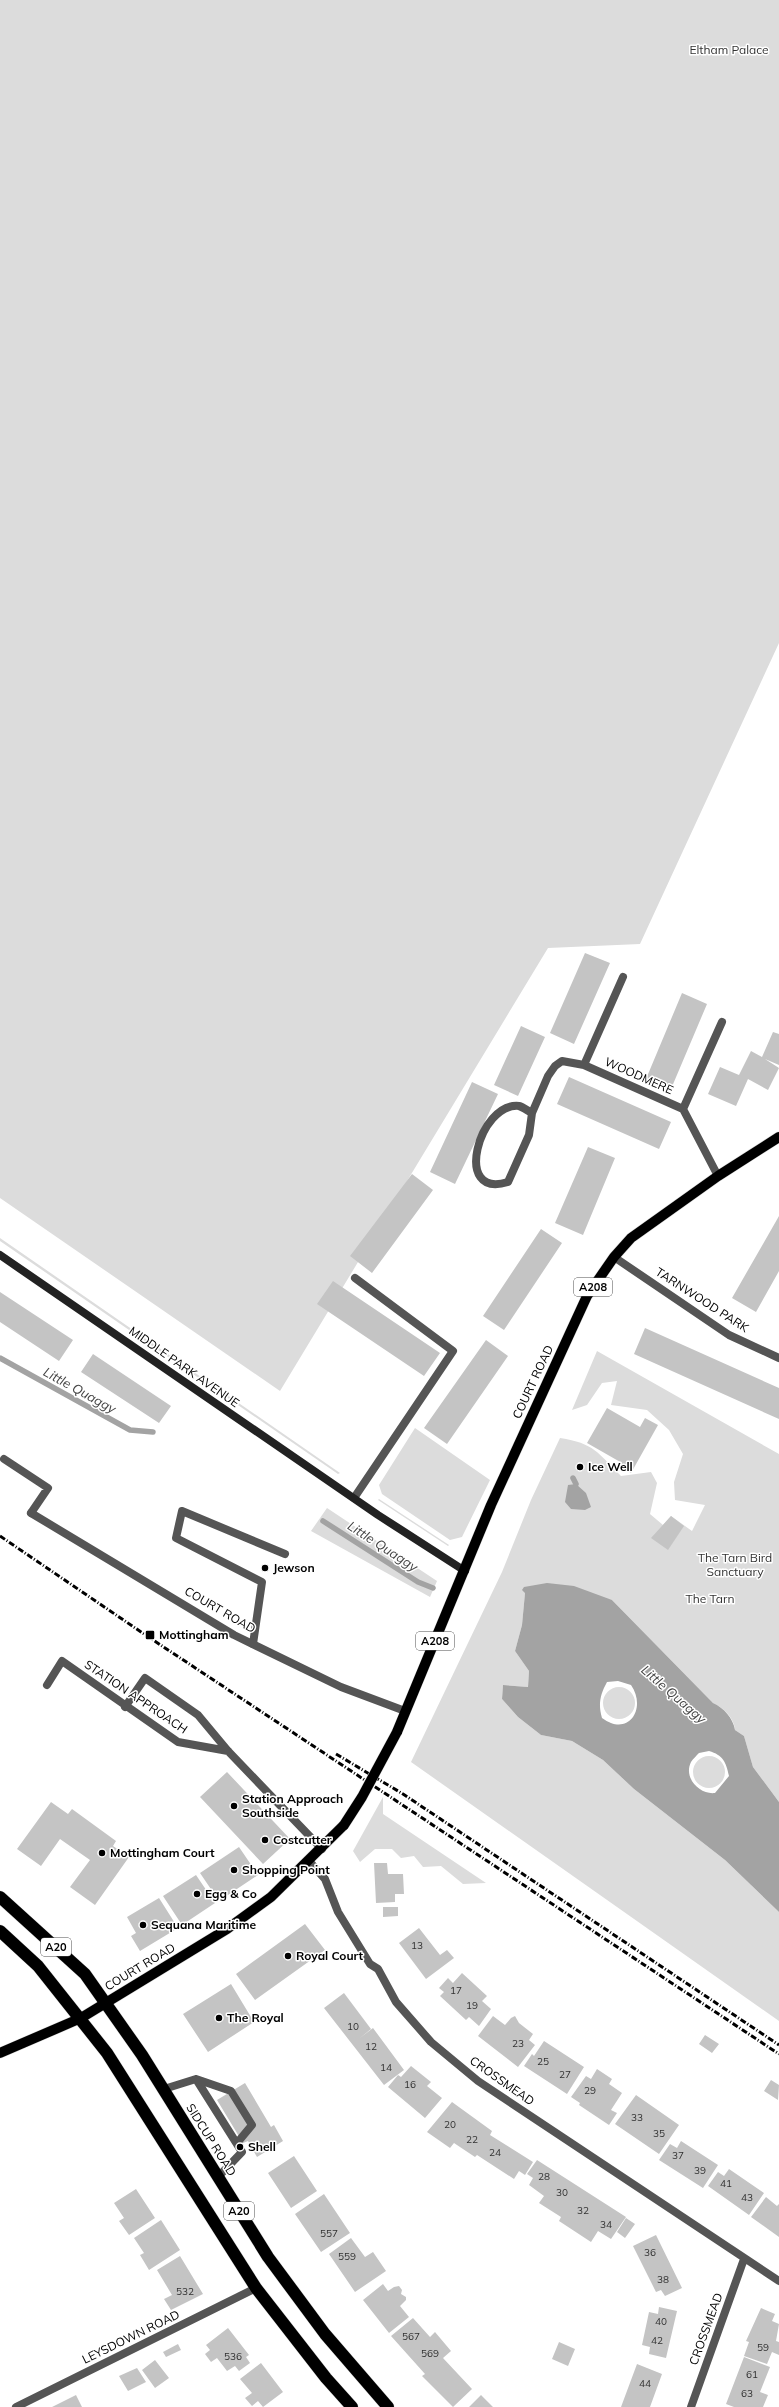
<svg xmlns="http://www.w3.org/2000/svg" width="779" height="2407" font-family="Mulish,sans-serif">
  <style>
    .green { fill: #dcdcdc }
    .water { fill: #a3a3a3; fill-rule: evenodd }
    .lines { fill: none; stroke-linecap: round; stroke-linejoin: round }
    .stream { stroke: #a3a3a3; stroke-width: 5.5 }
    .building { fill: #c4c4c4 }
    .primary-casing { stroke: #dbdbdb; stroke-width: 11 }
    .highway-casing { stroke: #dbdbdb; stroke-width: 13 }
    .lane { stroke: #555; stroke-width: 8 }
    .street { stroke: #555; stroke-width: 8 }
    .secondary { stroke: #222; stroke-width: 8 }
    .primary { stroke: #000; stroke-width: 10 }
    .highway { stroke: #000; stroke-width: 12 }
    .rail { stroke: #000; stroke-width: 3; stroke-dasharray: 6 2 1 2; stroke-linecap: butt }
    .primary-bridge-casing { stroke: #dbdbdb; stroke-width: 11; stroke-linecap: butt }
    .primary-bridge { stroke: #000; stroke-width: 10 }
    .poi-dot { fill: #000; stroke: #fff; stroke-width: 1.5 }
    .labels { text-anchor: middle; stroke-width: 3; stroke-linejoin: round; paint-order: stroke }
    .number-label { font-size: 10px; fill: #313131 }
    .shield { fill: #fff; stroke: #4c4c4c; stroke-width: 1 }
    .shield-label { font-size: 11px; font-weight: bold; fill: #000 }
    .park-label { font-size: 12px; fill: #333; stroke: #fff }
    .street-label { font-size: 12px; fill: #000; stroke: #fff }
    .poi-label { font-size: 12px; font-weight: bold; fill: #000; stroke: #fff; text-anchor: start }
    .water-label { font-size: 13px; font-style: italic; fill: #444; stroke: #fff }
  </style>
  <rect width="100%" height="100%" fill="#fff"/>
  <path class="green" d="M0,0h779v643l-139,301 -92,4 -268,443 -280,-193z
    M0,1238l340,235 -2,1 -338,-233z
    M597,1351l182,103v348l-26,-35 -9,-31 -9,-6c-1,-12 -11,-22 -22,-27l-101,-103 -87,-7 -3,32 -7,26 14,20 -1,16 -25,-2 -1,14 16,18 23,18 31,6 31,19 31,29 91,71 54,52v109l-368,-259 91,-190 29,-72 29,-62c34,5 38,15 61,38l30,-4 6,11 -7,31 13,11 8,-9 21,15 13,-26 -30,-5 -1,-18 9,-28 -14,-24 -22,-20 -36,-5 6,-24 -15,2 -15,22 -15,5z
    M415,1428l75,52 -28,57 -12,3 -68,-46 -3,-9z
    M379,1499l70,46 -1,1 -70,-46z
    M327,1508l110,73 -7,16 -119,-66z
    M603 1703a16 16 0 1 1 32 0a16 16 0 1 1-32 0Z
    M693 1772a16 16 0 1 1 32 0a16 16 0 1 1-32 0Z
    M383,1797v17l103,69 -23,1 -22,-18 -18,1 -9,-11 -13,2 -9,-9h-17l-15,13 -7,-11z"/>
  <path class="water" d="M576,1484l10,9 5,14 -6,3 -14,-1 -6,-7 3,-17z
    M547,1583l27,3 38,14 101,103c11,5 20,15 22,27l9,6 9,31 26,35v110l-54,-52 -91,-71 -31,-29 -31,-19 -31,-6 -23,-18 -16,-18 1,-14 25,2 1,-16 -14,-20 7,-26 3,-32 -3,-3 2,-3zM618,1681l13,4c16,23 -2,53 -29,33 -4,-14 -2,-23 5,-36zM709,1751c14,4 17,11 20,25l-14,17c-15,2 -32,-15 -24,-31 2,-3 6,-7 8,-9z"/>
  <g class="lines">
    <path class="stream" d="M0,1358l130,72 23,2
      M573,1478l3,6
      M323,1521l95,61 15,6"/>
  </g>
  <path class="building" d="M585,953l25,10 -36,81 -24,-11z
    M682,993l25,11 -36,85 -25,-10z
    M521,1026l24,11 -27,59 -24,-11z
    M773,1032l6,2v31l-14,-6 14,9 -11,22 -20,-11 -12,27 -28,-12 12,-27 19,8 12,-24 11,6z
    M569,1077l102,45 -12,27 -102,-45z
    M472,1082l26,12 -43,90 -25,-12z
    M588,1147l27,11 -32,77 -28,-12z
    M412,1174l21,16 -61,83 -22,-17z
    M779,1216v55l-23,41 -24,-14z
    M541,1229l21,14 -58,87 -21,-14z
    M333,1281l107,72 -16,23 -107,-72z
    M0,1292l73,48 -14,21 -59,-39z
    M645,1328l134,60v31l-145,-65z
    M486,1340l22,16 -61,88 -23,-16z
    M93,1354l78,52 -12,17 -78,-51z
    M607,1408l33,19 5,-9 13,7 -27,48 -11,-6 2,-4 -35,-20z
    M671,1516l13,10 -16,24 -17,-12z
    M227,1772l63,67 -27,25 -63,-67z
    M51,1802l17,12 4,-5 44,32 -3,5 16,11 -34,48 -25,-18 20,-27 -30,-21 -19,27 -24,-17z
    M239,1847l19,28 -39,26 -19,-28z
    M374,1863h13l1,11h15l1,20h-9v8l-19,1z
    M196,1875l19,28 -33,22 -19,-29z
    M159,1898l19,30 -38,23 -9,-15 5,-3 -9,-16z
    M383,1907h15v9l-15,1z
    M305,1924l20,26 -70,50 -19,-26z
    M419,1928l21,27 7,-5 7,8 -28,21 -27,-36z
    M462,1973l25,23 -5,5 9,8 -12,17 -10,-9 -3,3 -26,-24 4,-4 -5,-4 9,-10 5,5z
    M231,1984l23,38 -46,30 -25,-38z
    M344,1993l27,36 -11,9 13,-10 31,42 -20,15 -60,-77z
    M493,2016l12,9 6,-7 4,-2 4,7 14,11 -4,6 6,5 -17,22 -40,-31z
    M705,2035l14,9 -7,9 -13,-9z
    M544,2041l40,26 -17,27 -43,-28 8,-12 2,2z
    M411,2066l20,16 -4,4 15,12 -17,20 -37,-31 10,-12 3,2z
    M597,2069l15,10 -3,5 13,9 -11,17 6,3 -8,12 -30,-20 1,-2 -9,-6 15,-21 5,3z
    M771,2080l8,5 -1,15 -14,-9z
    M245,2083l26,44 3,-2 9,16 -26,16 -9,-16 -5,2 -26,-43z
    M636,2095l43,30 -20,29 -44,-30z
    M452,2102l40,29 -2,4 43,27 -8,13 -6,-4 -5,8 -37,-24 -2,2 -21,-14 -4,5 -23,-16z
    M681,2141l37,24 -15,23 -44,-28 11,-16 7,4z
    M294,2156l23,35 -26,17 -23,-35z
    M537,2160l89,57 -15,22 -13,-8 -7,11 -32,-21 2,-4 -22,-14 5,-7 -15,-11 4,-7 -6,-4z
    M729,2169l35,24 -15,22 -41,-29 10,-14 6,4z
    M136,2189l19,29 -26,17 -10,-14 5,-3 -10,-15z
    M324,2194l26,39 -29,19 -26,-38z
    M766,2197l11,9 2,-2v33l-28,-20z
    M626,2218l9,6 -10,14 -8,-6z
    M161,2220l19,30 -31,20 -9,-15 4,-2 -10,-15z
    M656,2235l26,53 -17,8 -4,-6 -5,2 -23,-46z
    M351,2238l14,19 8,-5 13,19 -31,21 -26,-38z
    M180,2256l23,38 -32,16 -7,-11 8,-4 -15,-25z
    M383,2284l5,7 6,-4 5,-1 3,4 -1,4 5,3v3l-6,6 9,11 -20,16 -26,-33z
    M659,2307l18,4 -11,47 -17,-4 1,-7 -8,-2 7,-33 9,2z
    M761,2308l14,6 -3,7 7,3 -3,17 3,1v13l-7,-3 -5,12 -23,-8 5,-14 -3,-1z
    M413,2318l17,19 5,-5 16,19 -8,7 29,31 -19,18 -31,-31 3,-2 -34,-38z
    M228,2328l21,27 -3,2 4,6 -11,8 -4,-5 -8,5 -10,-13 -6,4 -6,-8 5,-4 -4,-5z
    M559,2342l16,7 -7,17 -16,-7z
    M178,2344l3,6 -15,7 -3,-5z
    M744,2357l26,10 -10,25 8,3 -5,12h-29l-8,-3z
    M155,2360l14,18 -14,10 -13,-18z
    M261,2363l22,29 -20,15 -5,-6 -6,5 -7,-8 7,-5 -12,-14z
    M637,2364l25,10 -12,33h-29z
    M137,2368l9,14 -18,9 -9,-15z
    M76,2395l6,12h-30z
    M481,2395l12,12h-24z"/>
  <g class="lines">
    <defs>
      <path id="primary" d="M397,1732l94,-227 96,-209 27,-39 17,-19 87,-62 61,-39
        M0,2053l81,-35 146,-89 44,-32 73,-72"/>
      <path id="highway" d="M0,1897l85,77 57,81 126,202 57,77 63,73
        M0,1931l38,35 69,87 149,235 70,90 26,29"/>
    </defs>
    <use href="#primary" class="primary-casing"/>
    <use href="#highway" class="highway-casing"/>
    <path class="lane" d="M4,1459l44,29 -17,25
      M253,1644l9,-62 -86,-44 6,-27 103,43
      M47,1685l15,-24 116,81 50,9
      M125,1707l20,-29 53,37 30,36 94,98
      M196,2079l35,12 21,34 -15,18
      M164,2089l32,-10 46,73 -24,25"/>
    <path class="street" d="M584,1065l39,-88
      M683,1109l39,-87
      M532,1113c-4,-2 -9,-6 -13,-7 -40,-4 -67,94 -11,76l21,-47 3,-22 16,-37 7,-10 7,-5 22,4 99,44 35,67
      M614,1257l115,78 50,23
      M354,1498l99,-147 -98,-73
      M31,1513l203,122 107,52 64,24
      M309,1861l16,18 13,33 32,52 8,5 18,33 35,40 47,39 301,200
      M16,2407l240,-119
      M691,2407l53,-148"/>
    <path class="secondary" d="M0,1255l378,260 87,56"/>
    <use href="#primary" class="primary"/>
    <use href="#highway" class="highway"/>
    <path class="rail" d="M0,1536l147,100 632,418
      M336,1754l67,40 376,251"/>
    <defs>
      <path id="primary-bridge" d="M344,1825l18,-28 35,-65"/>
    </defs>
    <use href="#primary-bridge" class="primary-bridge-casing"/>
    <use href="#primary-bridge" class="primary-bridge"/>
  </g>
  <g class="poi-dot">
    <circle cx="580" cy="1467" r="4"/>
    <circle cx="265" cy="1568" r="4"/>
    <rect x="145" y="1630" width="10" height="10" rx="2"/>
    <circle cx="234" cy="1806" r="4"/>
    <circle cx="265" cy="1840" r="4"/>
    <circle cx="102" cy="1853" r="4"/>
    <circle cx="234" cy="1870" r="4"/>
    <circle cx="197" cy="1894" r="4"/>
    <circle cx="143" cy="1925" r="4"/>
    <circle cx="288" cy="1956" r="4"/>
    <circle cx="219" cy="2018" r="4"/>
    <circle cx="240" cy="2147" r="4"/>
  </g>
  <g class="labels">
    <g class="number-label">
      <text x="417" y="1949">13</text>
      <text x="456" y="1994">17</text>
      <text x="472" y="2009">19</text>
      <text x="353" y="2030">10</text>
      <text x="518" y="2047">23</text>
      <text x="371" y="2050">12</text>
      <text x="543" y="2065">25</text>
      <text x="386" y="2071">14</text>
      <text x="565" y="2078">27</text>
      <text x="410" y="2088">16</text>
      <text x="590" y="2094">29</text>
      <text x="637" y="2121">33</text>
      <text x="450" y="2128">20</text>
      <text x="659" y="2137">35</text>
      <text x="472" y="2143">22</text>
      <text x="495" y="2156">24</text>
      <text x="678" y="2159">37</text>
      <text x="700" y="2174">39</text>
      <text x="544" y="2180">28</text>
      <text x="726" y="2187">41</text>
      <text x="562" y="2196">30</text>
      <text x="747" y="2201">43</text>
      <text x="583" y="2214">32</text>
      <text x="606" y="2228">34</text>
      <text x="329" y="2237">557</text>
      <text x="650" y="2256">36</text>
      <text x="347" y="2260">559</text>
      <text x="663" y="2283">38</text>
      <text x="185" y="2295">532</text>
      <text x="661" y="2325">40</text>
      <text x="411" y="2340">567</text>
      <text x="657" y="2344">42</text>
      <text x="763" y="2351">59</text>
      <text x="430" y="2357">569</text>
      <text x="233" y="2360">536</text>
      <text x="752" y="2378">61</text>
      <text x="645" y="2387">44</text>
      <text x="747" y="2397">63</text>
    </g>
    <g class="shield">
      <rect x="574" y="1278" width="38" height="18" rx="3"/>
      <rect x="416" y="1632" width="38" height="18" rx="3"/>
      <rect x="41" y="1938" width="30" height="18" rx="3"/>
      <rect x="224" y="2202" width="30" height="18" rx="3"/>
    </g>
    <g class="shield-label">
      <text x="593" y="1291">A208</text>
      <text x="435" y="1645">A208</text>
      <text x="56" y="1951">A20</text>
      <text x="239" y="2215">A20</text>
    </g>
    <g class="park-label">
      <text x="729" y="54">Eltham Palace</text>
      <text x="735" y="1562">The Tarn Bird<tspan x="735" dy="14">Sanctuary</tspan></text>
      <text x="710" y="1603">The Tarn</text>
    </g>
    <g class="street-label">
      <text transform="translate(639 1076) rotate(24)" y="4">WOODMERE</text>
      <text transform="translate(702 1300) rotate(33)" y="4">TARNWOOD PARK</text>
      <text transform="translate(184 1367) rotate(35)" y="4">MIDDLE PARK AVENUE</text>
      <text transform="translate(533 1382) rotate(-65)" y="4">COURT ROAD</text>
      <text transform="translate(220 1610) rotate(30)" y="4">COURT ROAD</text>
      <text transform="translate(136 1697) rotate(34)" y="4">STATION APPROACH</text>
      <text transform="translate(140 1967) rotate(-31)" y="4">COURT ROAD</text>
      <text transform="translate(502 2081) rotate(35)" y="4">CROSSMEAD</text>
      <text transform="translate(211 2140) rotate(58)" y="4">SIDCUP ROAD</text>
      <text transform="translate(706 2329) rotate(-70)" y="4">CROSSMEAD</text>
      <text transform="translate(131 2337) rotate(-26)" y="4">LEYSDOWN ROAD</text>
    </g>
    <g class="poi-label">
      <text x="588" y="1471">Ice Well</text>
      <text x="273" y="1572">Jewson</text>
      <text x="159" y="1639">Mottingham</text>
      <text x="242" y="1803">Station Approach<tspan x="242" dy="14">Southside</tspan></text>
      <text x="273" y="1844">Costcutter</text>
      <text x="110" y="1857">Mottingham Court</text>
      <text x="242" y="1874">Shopping Point</text>
      <text x="205" y="1898">Egg &amp; Co</text>
      <text x="151" y="1929">Sequana Maritime</text>
      <text x="296" y="1960">Royal Court</text>
      <text x="227" y="2022">The Royal</text>
      <text x="248" y="2151">Shell</text>
    </g>
    <g class="water-label">
      <text transform="translate(80 1390) rotate(29)" y="5">Little Quaggy</text>
      <text transform="translate(383 1546) rotate(33)" y="5">Little Quaggy</text>
      <text transform="translate(674 1694) rotate(41)" y="5">Little Quaggy</text>
    </g>
  </g>
</svg>
